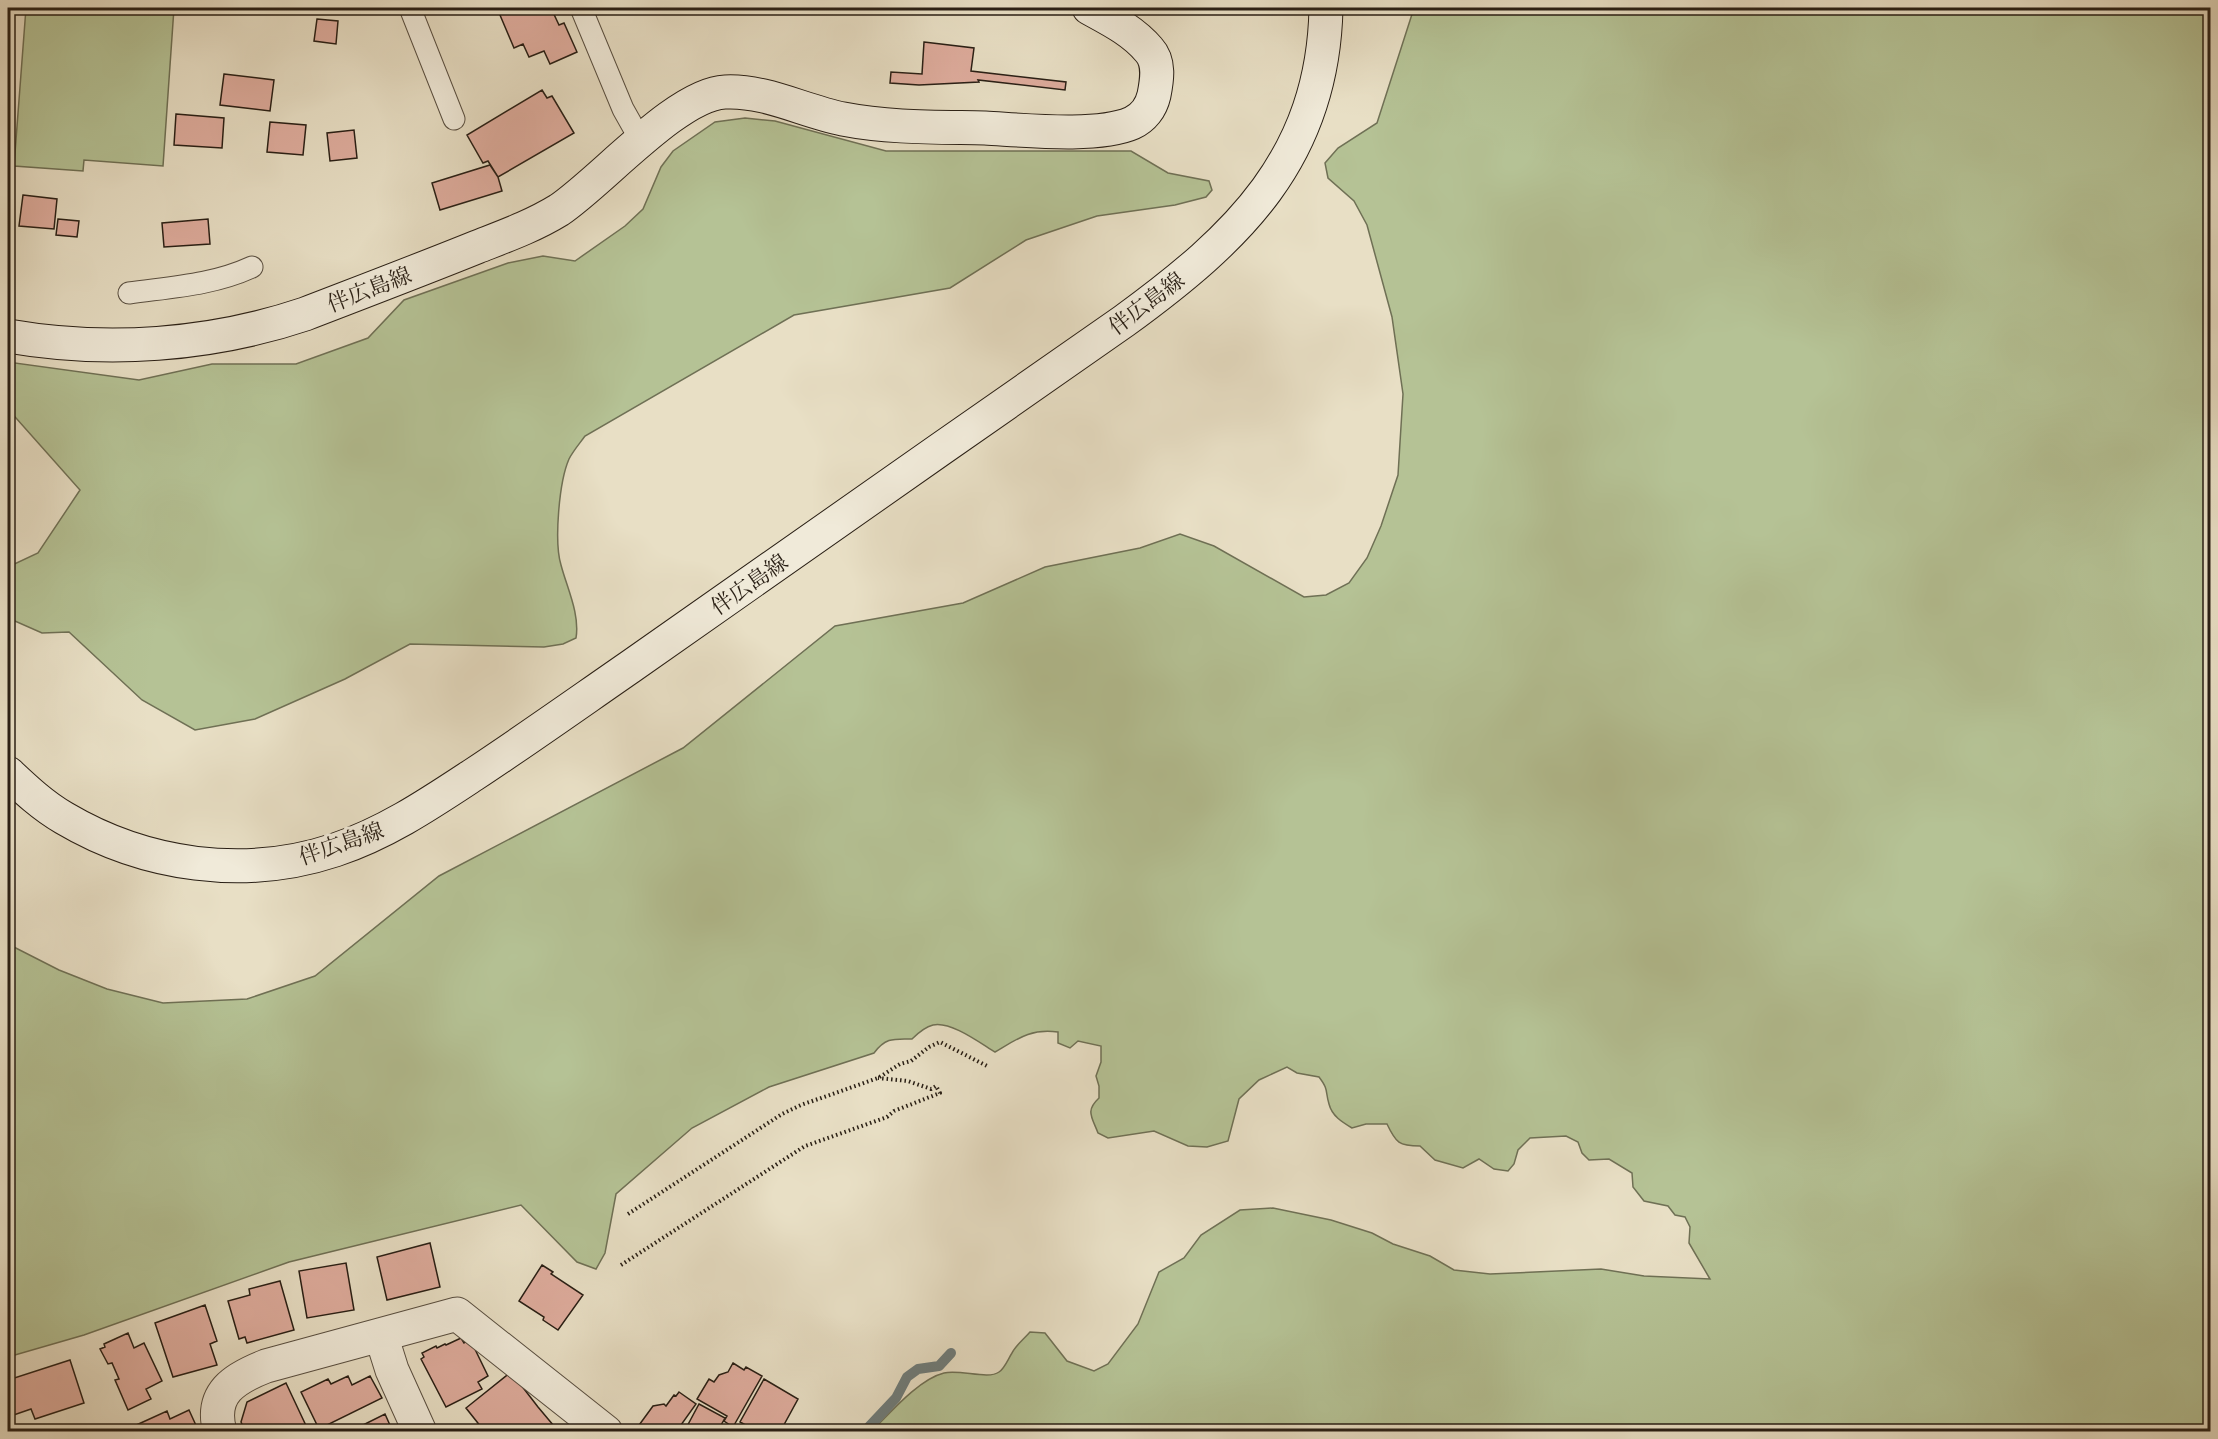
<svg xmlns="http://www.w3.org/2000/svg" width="2218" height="1439" font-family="'EB Garamond','Noto Serif JP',serif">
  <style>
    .green { fill: #b5c295; stroke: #6f7055; stroke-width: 1.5 }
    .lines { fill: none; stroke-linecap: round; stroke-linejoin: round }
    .stream { stroke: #6e7c7b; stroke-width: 10 }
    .building { fill: #deac9d; stroke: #291f15; stroke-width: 1.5 }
    .lane-casing { stroke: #594f41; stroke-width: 23 }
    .street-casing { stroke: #594f41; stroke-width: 35 }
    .secondary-casing { stroke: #291f15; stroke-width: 35 }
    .path { stroke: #291f15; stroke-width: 4; stroke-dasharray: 1.5 3; stroke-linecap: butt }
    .lane { stroke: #f0ead9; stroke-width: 21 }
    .street { stroke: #f0ead9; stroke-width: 33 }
    .secondary { stroke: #f0ead9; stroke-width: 33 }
    .labels { text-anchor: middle; stroke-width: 6; stroke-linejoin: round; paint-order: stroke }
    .street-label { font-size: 22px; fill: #291f15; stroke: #f0ead9 }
  </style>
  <rect width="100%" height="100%" fill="#e8dfc5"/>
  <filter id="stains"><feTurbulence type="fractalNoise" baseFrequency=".00333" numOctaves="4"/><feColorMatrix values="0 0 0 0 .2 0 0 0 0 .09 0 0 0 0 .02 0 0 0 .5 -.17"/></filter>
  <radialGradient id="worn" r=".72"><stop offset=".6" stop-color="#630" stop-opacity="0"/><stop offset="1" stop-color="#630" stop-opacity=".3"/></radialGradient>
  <path class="green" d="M26,8h148l-11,158 -79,-6 -1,11 -69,-5z
    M1414,8h796v1423h-1338c18,-18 47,-52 72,-58 16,-4 44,7 55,-1 6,-4 9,-13 13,-19 4,-8 12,-14 18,-21l15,1 22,28 27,10 14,-7 30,-40 21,-52 25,-14 17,-23 39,-25 33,-2 58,12 41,13 21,11 37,12 24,14 36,4 111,-5 43,7 66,3 -21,-36 1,-16 -5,-10 -10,-2 -7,-9 -24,-5 -11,-14 -1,-14 -23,-14 -20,1 -7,-7 -4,-11 -12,-6 -36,2 -12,12 -4,14 -6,7 -14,-2 -15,-10 -16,9 -28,-8 -15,-14c-21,0 -24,-3 -33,-22h-21l-14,4c-10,-6 -20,-12 -23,-24 -4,-13 0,-14 -10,-27l-22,-4 -10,-6 -28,13 -20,19 -11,42 -21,6 -19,-1 -34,-15 -46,7 -10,-5c-6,-16 -13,-22 1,-35v-12l-3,-10 5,-14v-16l-23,-5 -8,7 -12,-5v-11c-27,-4 -41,7 -63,20 -15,-9 -44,-31 -62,-27 -8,2 -15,8 -21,14 -18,0 -26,-2 -38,14l-105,34 -77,41 -76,66 -11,59 -9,16 -19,-7 -56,-57 -232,57 -205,73 -76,22v-413l51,26 48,19 56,14 84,-4 68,-23 124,-100 244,-128 152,-122 128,-23 82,-36 95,-19 40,-14 34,12 90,51 22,-2 23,-12 18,-25 14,-32 17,-51 5,-81 -11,-77 -25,-92 -13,-24 -26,-23 -3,-15 13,-15 39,-25z
    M745,118l30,3 111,30h245l37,22 41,8 3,9 -6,7 -31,8 -78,11 -71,24 -76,48 -156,27 -209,121c-5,7 -12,15 -16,23 -10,23 -15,83 -8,106 6,23 19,49 15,73l-13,6 -19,3 -134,-3 -65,35 -90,40 -60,11 -53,-30 -73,-68 -27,1 -34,-15v-51l30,-14 42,-63 -72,-81v-47l131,18 73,-16h84l72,-26 36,-38 104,-37 35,-7 32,5 50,-35 18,-17 18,-42 12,-16 42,-29z"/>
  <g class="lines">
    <path class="stream" d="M864,1432l32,-34 11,-21 11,-8 21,-3 12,-13"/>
  </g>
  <path class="building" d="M497,8h54l8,17 5,-2 13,29 -27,12 -6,-13 -15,6 -6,-13 -9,4z
    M317,19l21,2 -2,23 -22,-3z
    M924,42l50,6 -3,23 95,11 -1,8 -87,-10 1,2 -60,3 -29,-2 1,-11 31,2z
    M224,74l50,6 -4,31 -50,-6z
    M542,90l5,8 5,-2 22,37 -76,44 -10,-16 -5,2 -16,-28z
    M176,114l48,4 -2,30 -48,-3z
    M270,122l36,3 -3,30 -36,-3z
    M354,130l3,28 -27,3 -3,-28z
    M490,165l8,12 4,14 -62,19 -8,-27z
    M23,195l34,4 -3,30 -35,-3z
    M58,219l21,2 -2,16 -21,-2z
    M208,219l2,25 -46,3 -2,-24z
    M430,1243l10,44 -53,13 -10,-43z
    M346,1263l8,47 -47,8 -8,-47z
    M542,1265l11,7 -2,2 32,21 -25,35 -15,-10 1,-3 -25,-16z
    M280,1281l14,49 -47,13 -2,-6 -6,2 -11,-38 22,-6 -1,-6z
    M205,1305l12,36 -7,3 7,21 -44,12 -18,-54z
    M128,1333l6,15 10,-5 18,38 -16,8 5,10 -23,11 -13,-30 4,-1 -7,-16 -4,1 -8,-15 5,-2 -1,-3z
    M461,1338l3,5 6,-4 18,37 -10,6 4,7 -36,18 -25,-48 3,-2 -2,-4 14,-7 1,2 8,-4 1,1z
    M70,1360l14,43 -49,16 -4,-10 -23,8v-37z
    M733,1363l11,7 2,-3 16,9 -29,51 -9,-6 3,-5 -30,-17 12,-20 5,3 5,-7 9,-3z
    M511,1372l27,35 21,25h-74l-19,-24z
    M348,1376l4,9 18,-9 12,22 -63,31 -18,-37 27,-13 3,5z
    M764,1379l34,20 -18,33h-15l-11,-7 -3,3 -11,-6z
    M286,1383l23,49h-63l-5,-10 6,-20z
    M679,1392l17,12 -20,28h-42l19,-26 11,-2 2,2 8,-11 2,1z
    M699,1404l26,14 -8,14h-33z
    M189,1410l10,22h-65l-2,-5 35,-16 3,8z
    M385,1414l8,18h-44z"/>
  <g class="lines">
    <defs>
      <path id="lane" d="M410,8l44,111
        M581,8l42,101 18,32
        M129,293c43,-6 84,-8 123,-26"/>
      <path id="street" d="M381,1335l11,35 28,62
        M220,1432c-11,-39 15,-54 46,-66l191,-52 149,118"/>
      <path id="secondary" d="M8,336c98,17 202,10 297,-22 57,-22 115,-44 172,-67 28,-11 56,-21 82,-37 42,-28 118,-116 166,-118 41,-2 78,19 118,27 46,9 95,8 142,9 38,2 113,10 147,-5 11,-5 19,-15 22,-28 3,-15 6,-33 -5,-45 -16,-19 -38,-30 -60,-42
        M8,773c17,16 35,33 56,45 81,48 181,62 271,32 51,-17 94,-46 138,-75 53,-35 105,-72 157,-108 165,-116 329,-231 494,-346 114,-83 199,-163 202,-313"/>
    </defs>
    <use href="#lane" class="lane-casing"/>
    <use href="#street" class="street-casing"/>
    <use href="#secondary" class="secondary-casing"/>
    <path class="path" d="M628,1214l154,-100 19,-9 77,-27 22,-14 11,-3 18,-14 11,-5 49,25
      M621,1265l184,-119 82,-29 7,-6 46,-18 -4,-7 -5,3 -23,-8 -30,-3"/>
    <use href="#lane" class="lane"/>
    <use href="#street" class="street"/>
    <use href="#secondary" class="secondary"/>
  </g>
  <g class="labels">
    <g class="street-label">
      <text transform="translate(369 289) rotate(-21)" y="8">伴広島線</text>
      <text transform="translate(1146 303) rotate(-37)" y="8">伴広島線</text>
      <text transform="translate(749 584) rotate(-35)" y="8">伴広島線</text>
      <text transform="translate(341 843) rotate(-19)" y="8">伴広島線</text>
    </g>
  </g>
  <rect width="2218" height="1439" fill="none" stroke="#e8dfc5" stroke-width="30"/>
  <rect x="9" y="9" width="2200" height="1421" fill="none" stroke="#291f15" stroke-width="3"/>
  <rect x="15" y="15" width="2188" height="1409" fill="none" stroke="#291f15" stroke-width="1.5"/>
  <rect width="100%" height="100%" filter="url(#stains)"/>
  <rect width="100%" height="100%" fill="url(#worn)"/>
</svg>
